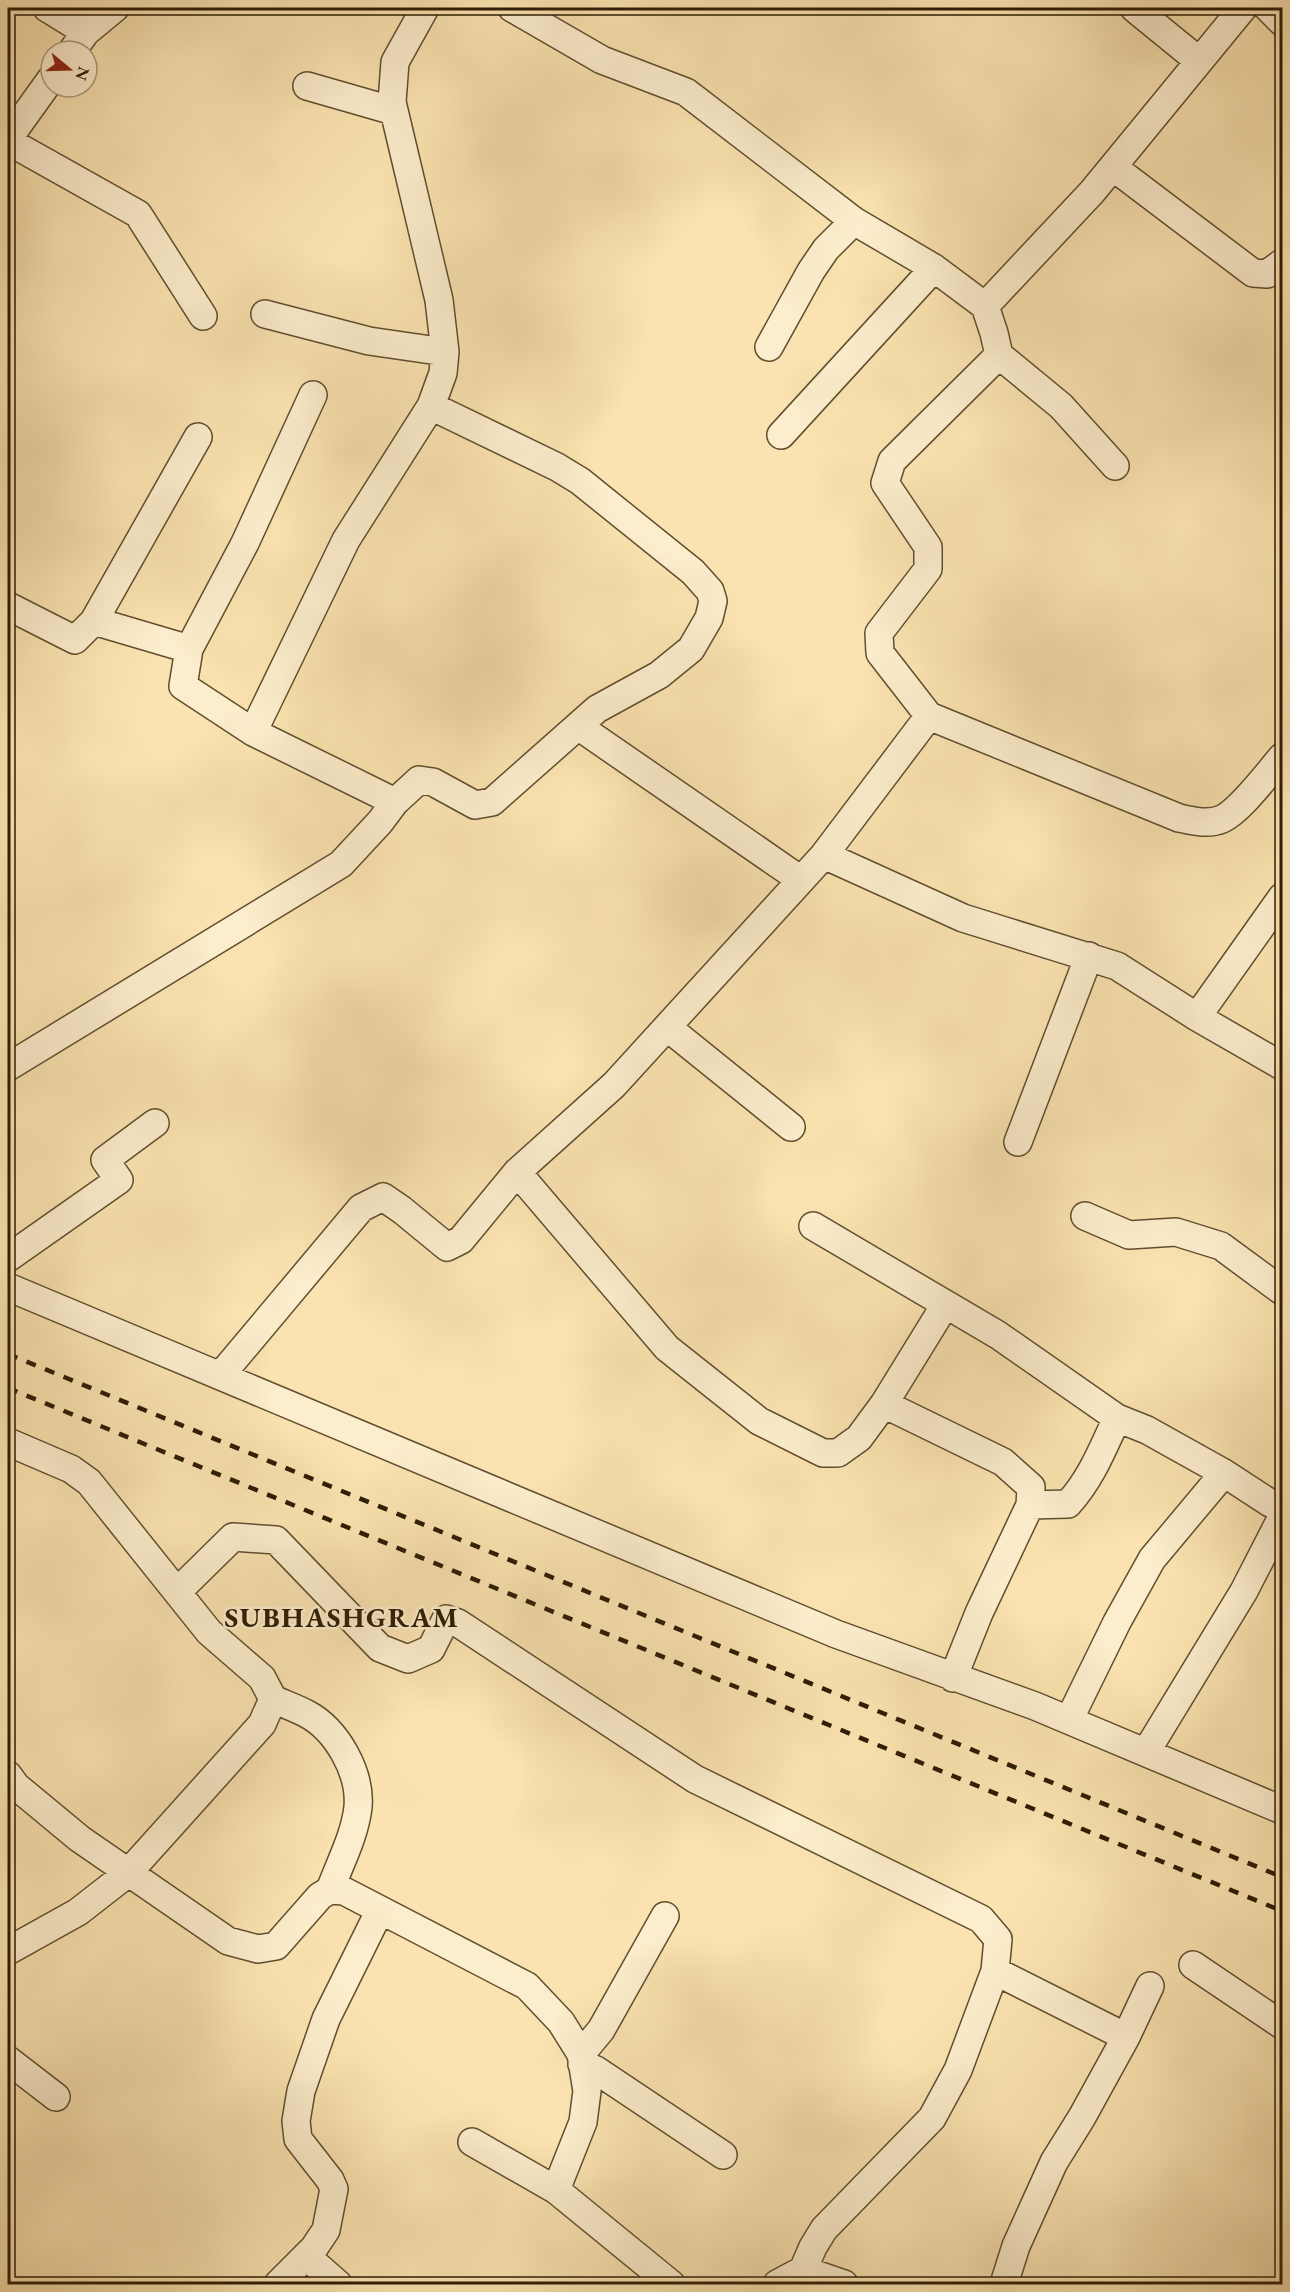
<svg xmlns="http://www.w3.org/2000/svg" width="1290" height="2292" font-family="'EB Garamond',serif">
  <style>
    .lines { fill: none; stroke-linecap: round; stroke-linejoin: round }
    .minor-casing { stroke: #604e2f; stroke-width: 30 }
    .minor { stroke: #fcedcc; stroke-width: 27 }
    .rail { stroke: #2d1c04; stroke-width: 4.5; stroke-dasharray: 10 10; stroke-linecap: butt }
    .labels { text-anchor: middle; stroke-width: 5; stroke-linejoin: round; paint-order: stroke }
    .district-label { font-size: 28px; font-weight: bold; letter-spacing: 1.5px; fill: #2d1c04; stroke: #fcedcc }
  </style>
  <rect width="100%" height="100%" fill="#fae3b0"/>
  <filter id="stains"><feTurbulence type="fractalNoise" baseFrequency=".00333" numOctaves="4"/><feColorMatrix values="0 0 0 0 .2 0 0 0 0 .09 0 0 0 0 .02 0 0 0 .5 -.17"/></filter>
  <radialGradient id="worn" r=".72"><stop offset=".6" stop-color="#630" stop-opacity="0"/><stop offset="1" stop-color="#630" stop-opacity=".3"/></radialGradient>
  <g class="lines">
    <defs>
      <path id="minor" d="M47,8l39,24
        M512,8l90,52 84,32 168,129 80,47 51,38 107,-114 151,-184
        M1134,8l65,53
        M1268,8l14,14
        M72,51l14,-19 29,-24
        M307,86l87,25
        M8,139l43,-60
        M8,141l130,73 65,102
        M1113,167l140,106 14,1 15,-11
        M265,314l104,27 76,11
        M769,347l42,-76 15,-22 28,-28
        M999,355l62,51 54,60
        M781,435l153,-167
        M8,606l67,34 19,-19 104,-184
        M189,649l56,-106 68,-148
        M929,716l250,102c14,3 29,7 43,1 18,-8 46,-46 60,-62
        M578,726l223,154
        M253,732l93,-192 85,-134 12,-33 2,-21 -6,-52 -47,-198 3,-40 30,-54
        M395,802l24,-22 14,2 42,23 17,-3 105,-93 62,-34 32,-26 18,-31 4,-17 -3,-10 -17,-19 -113,-91 -23,-14 -126,-61
        M824,855l139,63 154,48 80,51 85,49
        M1197,1017l85,-120
        M667,1027l124,100
        M8,1067l333,-203 39,-42 15,-20 -142,-70 -70,-46 6,-37 -95,-28
        M1018,1142l71,-186
        M517,1172l150,176 92,73 64,32h15l21,-15 25,-34 61,-99
        M1085,1216l44,19 47,-3 45,14 61,45
        M813,1226l185,109 119,83 30,12 77,43 46,30 12,4
        M8,1258l111,-78 -14,-20 50,-37
        M8,1287l828,347 199,72 247,104
        M221,1375l140,-167 22,-11 19,13 45,37 14,-7 56,-68 97,-87 210,-230 105,-139 -49,-63 -1,-20 49,-64v-22l-43,-64 7,-22 107,-106 -5,-22 -9,-27
        M884,1404l119,58 28,25 -1,18 -51,108 -26,65
        M8,1442l63,27 18,13 120,150 53,46 11,21 -11,25 -134,149 -50,39 -70,39
        M1030,1505l38,-1c23,-25 35,-56 49,-86
        M177,1592l56,-55 43,3 104,108 28,11 23,-10 15,-30 12,4 237,156 286,140 17,20 -3,32 -37,99 -26,48 -108,111 -11,18 -10,23
        M273,1699c11,5 23,9 34,15 30,16 54,59 51,93 -3,28 -18,56 -28,83
        M1069,1720l48,-98 35,-63 72,-86
        M1146,1752l98,-161 38,-74
        M8,1775l8,11 64,53 148,102 30,8 18,-3 44,-50 10,-6 14,1 183,95 34,36 20,32 6,37 -4,31 -27,68
        M1193,1965l89,60
        M995,1971l131,66
        M581,2054l20,-24 64,-114
        M8,2060l48,37
        M582,2064l14,6 127,85
        M472,2142l84,48 115,94
        M306,2256l32,28
        M278,2284l36,-36 12,-18 8,-41 -4,-9 -32,-41 -2,-18 5,-30 25,-72 54,-109
        M777,2284l26,-14 41,14
        M1004,2284l12,-38 38,-84 28,-45 44,-80 24,-51"/>
    </defs>
    <use href="#minor" class="minor-casing"/>
    <use href="#minor" class="minor"/>
    <path class="rail" d="M8,1354l1274,523
      M8,1388l1274,523"/>
  </g>
  <g class="labels">
    <g class="district-label">
      <text x="342" y="1627">SUBHASHGRAM</text>
    </g>
  </g>
  <rect width="1290" height="2292" fill="none" stroke="#fae3b0" stroke-width="30"/>
  <rect x="9" y="9" width="1272" height="2274" fill="none" stroke="#2d1c04" stroke-width="3"/>
  <rect x="15" y="15" width="1260" height="2262" fill="none" stroke="#2d1c04" stroke-width="1.5"/>
  <g transform="translate(69 69) rotate(109)"><circle r="28" fill="#fcedcc" stroke="#a9997c" stroke-width="1.5"/>
  <path d="M0-4.5L10 22L0 15L-10 22Z" fill="#8f2418"/>
  <text y="-9" font-size="16" font-weight="bold" text-anchor="middle" fill="#2d1c04">N</text>
  </g>
  <rect width="100%" height="100%" filter="url(#stains)"/>
  <rect width="100%" height="100%" fill="url(#worn)"/>
</svg>
